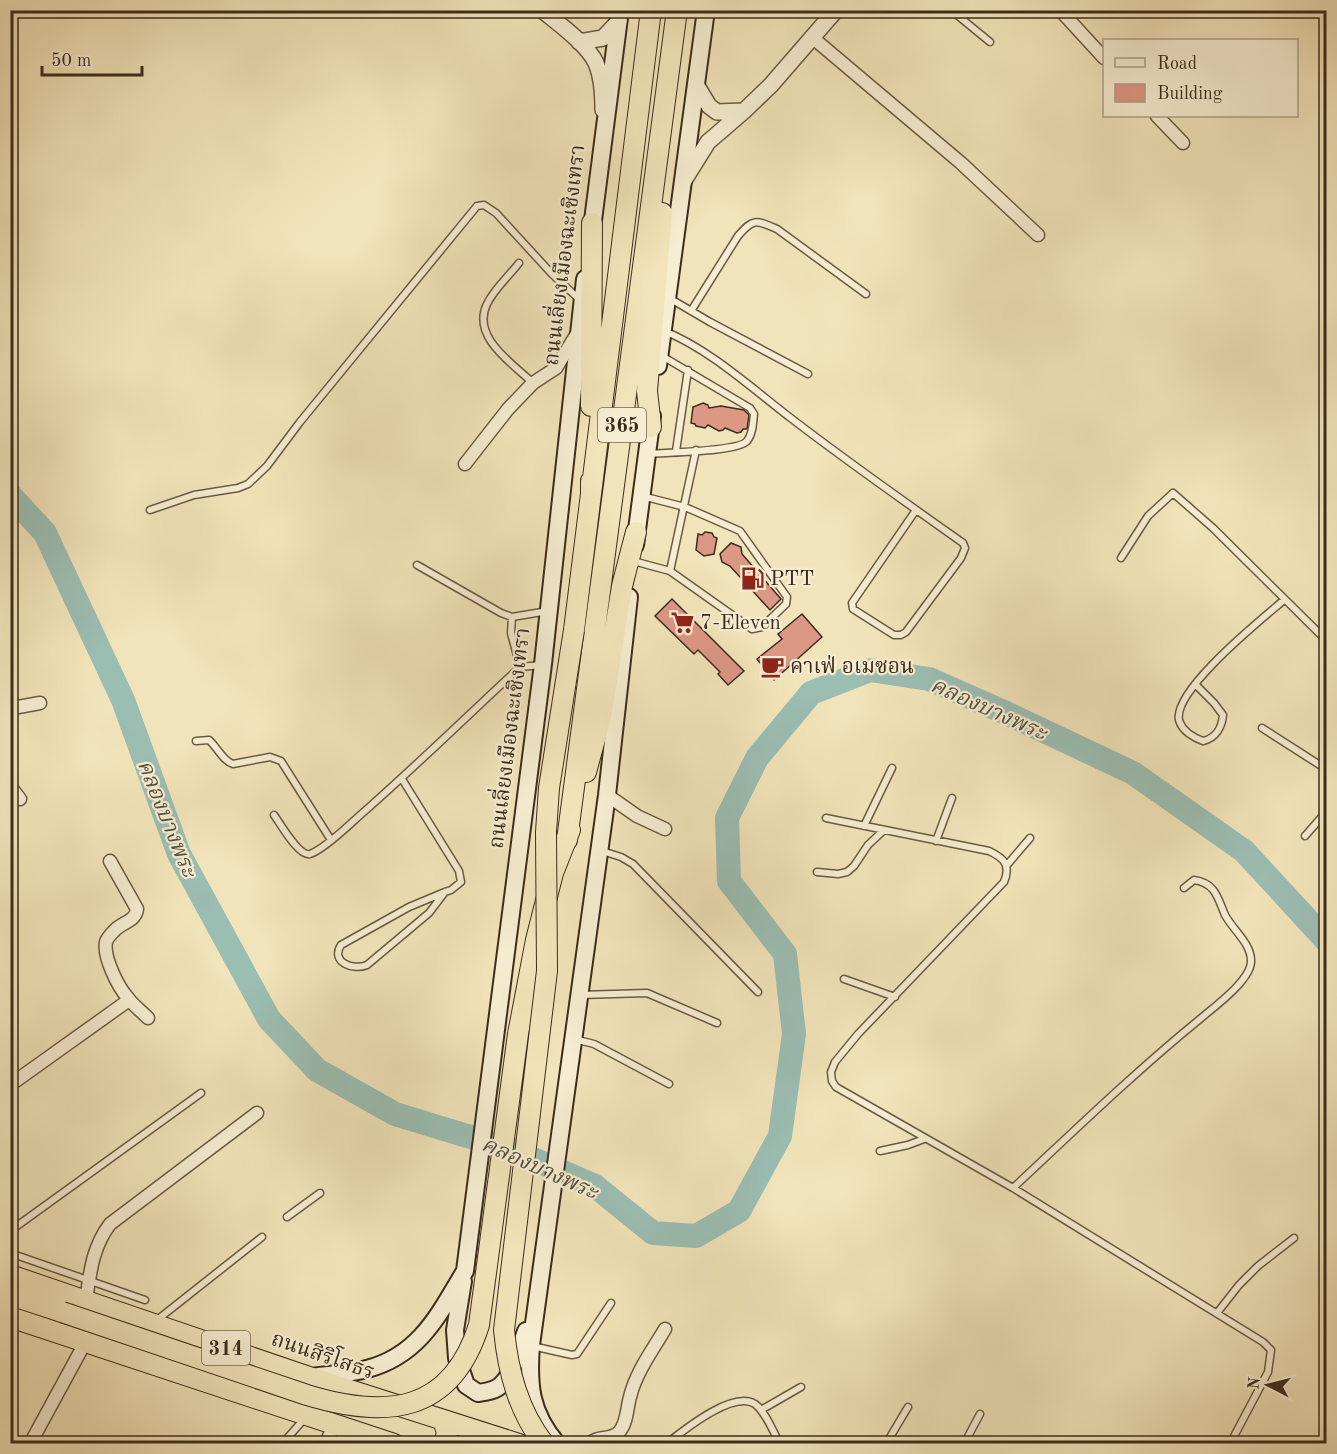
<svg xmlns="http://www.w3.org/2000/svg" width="1337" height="1454" font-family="'Old Standard TT','Noto Serif Thai',serif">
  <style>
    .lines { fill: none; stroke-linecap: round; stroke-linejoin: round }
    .river { stroke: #9bbeb3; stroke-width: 24 }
    .building { fill: #dd9785; stroke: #3c2c1d; stroke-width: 1.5 }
    .service-casing { stroke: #6a5a44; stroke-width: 9 }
    .minor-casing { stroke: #6a5a44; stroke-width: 15 }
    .tertiary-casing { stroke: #6a5a44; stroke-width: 18 }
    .secondary-casing { stroke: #3c2c1d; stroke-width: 20 }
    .trunk-casing { stroke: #3c2c1d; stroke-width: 22 }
    .service { stroke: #f7edd2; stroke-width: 6 }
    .minor { stroke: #f7edd2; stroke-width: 12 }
    .tertiary { stroke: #f7edd2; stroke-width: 15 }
    .secondary { stroke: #f7edd2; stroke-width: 16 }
    .trunk { stroke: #f2e4ba; stroke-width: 20 }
    .trunk-bridge-casing { stroke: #3c2c1d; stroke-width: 22; stroke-linecap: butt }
    .trunk-bridge { stroke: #f2e4ba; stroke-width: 20 }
    .labels { text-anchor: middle; stroke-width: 4.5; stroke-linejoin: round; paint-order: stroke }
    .shield { fill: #f7edd2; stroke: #746653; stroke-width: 1.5 }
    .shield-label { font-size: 20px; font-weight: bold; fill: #3c2c1d }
    .street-label { font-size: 21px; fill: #3c2c1d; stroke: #f7edd2 }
    .poi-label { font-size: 21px; fill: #3c2c1d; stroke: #f7edd2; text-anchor: start }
    .water-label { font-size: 22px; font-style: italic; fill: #545042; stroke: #f7edd2 }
  </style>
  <rect width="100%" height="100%" fill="#f2e4ba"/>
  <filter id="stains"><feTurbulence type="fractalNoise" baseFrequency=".00333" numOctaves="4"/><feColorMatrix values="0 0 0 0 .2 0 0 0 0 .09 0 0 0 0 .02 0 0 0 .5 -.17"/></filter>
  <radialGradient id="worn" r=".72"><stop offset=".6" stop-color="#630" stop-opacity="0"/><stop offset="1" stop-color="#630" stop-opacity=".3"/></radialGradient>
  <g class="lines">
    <path class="river" d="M10,495l35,38 78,167 56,154 90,165 48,51 78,44 115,35 85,37 58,47 43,3 43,-25 41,-75 14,-102 -9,-80 -56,-73 -2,-63 30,-60 54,-65 59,-23 59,9 77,34 127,60 111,78 82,89"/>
  </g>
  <path class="building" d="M703,403l5,2 1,3 12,-2 23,4 5,5 -2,14h-4l-2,3 -4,1 -12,-5 -2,2 -4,1 -11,-6 -3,3 -9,-2 -1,-2 -4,-1 2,-16z
    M705,532l7,1 2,4 3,1 -3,16 -10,2 -8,-6 2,-16 4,1z
    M731,543l10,4 1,7 39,45 -11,11 -40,-44 -8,-4 -2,-8z
    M672,599l72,72 -16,14 -10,-11 2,-2 -22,-22 -4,4 -39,-38z
    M802,614l20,23 -48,43 -17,-21 25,-20 -4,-5z"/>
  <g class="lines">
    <defs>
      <path id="service" d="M951,10l39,32
        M519,263c-10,13 -25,26 -32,41 -16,33 25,59 46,79
        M669,298l41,24 98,52
        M691,311l47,-75c15,-18 18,-16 39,-7l89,65
        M664,331c44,17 90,59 128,88 56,43 113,83 171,124l2,5 -4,10 -55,74 -5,3h-7l-41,-26 -1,-6 64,-93
        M676,451l12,-81
        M648,454c18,-2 90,-2 99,-13 6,-7 6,-19 7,-27l-4,-6 -88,-52
        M150,510l44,-15 44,-7 10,-4 19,-18 33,-44 177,-216 7,-1 12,8 56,61 27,25
        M1121,558l27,-42 25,-23 40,35 113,112
        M633,561l37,10 82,58 10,-2 24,-23 1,-7 -47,-66 -55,-24 -43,-11
        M417,565l84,48 11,4 36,-6
        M670,571l26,-121
        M512,617l-1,16 9,34
        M1195,684l19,19 9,12c-1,12 -7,23 -20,26 -9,-3 -21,-10 -24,-21 -6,-30 83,-101 105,-120
        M1262,728l64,41
        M196,741l13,-1c8,7 14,21 24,24l37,-7 11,4 50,79
        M402,779l57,92 2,11 -10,8 -6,2 -36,15 -68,38c-11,17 12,26 26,20l62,-52 16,-21
        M274,815c6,8 25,42 36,39 13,-4 37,-27 48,-37 55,-48 108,-100 162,-150l22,-2
        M826,818l163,33c15,7 22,14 15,31l-146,152 -23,28 -4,10 1,9 4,6 177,101 250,154 8,8 -3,22 -38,72
        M864,826l28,-58
        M1305,836l21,-24
        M936,841l16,-43
        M602,851l19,6 12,7 125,128
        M1007,865l23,-27
        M817,872l21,2 9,-2 7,-6 14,-21 16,-15
        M844,979l51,18
        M580,995l67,-2 70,30
        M574,1039l20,5 75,40
        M880,1151l28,-6 16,-6
        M1013,1188c61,-57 122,-116 187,-169 14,-12 50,-38 51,-57 1,-18 -18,-32 -26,-47 -7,-16 -9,-32 -31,-35l-10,8
        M287,1217l33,-24
        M10,1231l191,-138
        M10,1253l135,47
        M1217,1313l22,-28 19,-19 36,-28
        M157,1320l105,-83
        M532,1346l40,9 5,-1 34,-51
        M761,1410l40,-23
        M282,1444l24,-27
        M666,1444c18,-14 67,-54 89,-40 11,8 18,28 25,40
        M886,1444l22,-37
        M964,1444l16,-30"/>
      <path id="minor" d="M1060,10l44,48
        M813,38l148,125 77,72
        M1157,116l26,27
        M465,464l43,-55 25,-26 23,-15 22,-36
        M10,702l8,5 22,-4
        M10,786l10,13
        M607,795l30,21 28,13
        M110,861l27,48c-1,12 -14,13 -22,21 -3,3 -8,8 -9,12 -3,15 12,45 22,56 5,7 13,13 20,20
        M10,1085l119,-85
        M86,1301c4,-28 6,-53 24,-77l147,-111
        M30,1444l56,-103
        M326,1444l8,-20
        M589,1444c8,-9 22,-3 30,-12 8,-8 8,-25 11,-35 6,-25 22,-46 35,-68"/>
      <path id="tertiary" d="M542,10c17,14 45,34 54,53 6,14 7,32 7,47
        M579,42l24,-4 16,-17
        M697,86l12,20 8,6 27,-1
        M683,182l25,-40 36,-31 27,-26 65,-75"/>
      <path id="secondary" d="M591,236l29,-226
        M658,366l48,-356
        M635,545l17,-129
        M463,1281l-8,49 2,28 9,27 12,8c7,-1 17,-2 23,-8 13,-12 19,-37 25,-54
        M312,1377c18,-3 37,-3 55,-8 53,-14 72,-55 98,-98l78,-607 42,-385
        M557,1444c-27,-32 -29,-59 -26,-99l76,-550 22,-198"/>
      <path id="trunk" d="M591,406l1,-183
        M651,427l-4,-36 15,-178
        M591,494l60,-484
        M574,630l17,-136v-13
        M586,772l15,-55 21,-131 14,-54
        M567,840l110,-830
        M518,1034l18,-94 17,-67 17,-43
        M10,1275l299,102 210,67
        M10,1295l52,17
        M10,1317l384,127
        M443,1420l4,13 -3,11"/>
    </defs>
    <use href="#service" class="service-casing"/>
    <use href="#minor" class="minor-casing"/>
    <use href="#tertiary" class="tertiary-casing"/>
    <use href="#secondary" class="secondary-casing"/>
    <use href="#trunk" class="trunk-casing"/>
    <use href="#service" class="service"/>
    <use href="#minor" class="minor"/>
    <use href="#tertiary" class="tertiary"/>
    <use href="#secondary" class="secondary"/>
    <use href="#trunk" class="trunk"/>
    <defs>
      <path id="trunk-bridge" d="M62,1312l245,83c79,24 144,19 172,-70l39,-291
        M544,1444c-26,-34 -36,-73 -40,-114l43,-359 -1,-139 3,-44 25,-158"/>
    </defs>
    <use href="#trunk-bridge" class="trunk-bridge-casing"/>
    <use href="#trunk-bridge" class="trunk-bridge"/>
  </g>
  <defs>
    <symbol id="fuel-bare" viewBox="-9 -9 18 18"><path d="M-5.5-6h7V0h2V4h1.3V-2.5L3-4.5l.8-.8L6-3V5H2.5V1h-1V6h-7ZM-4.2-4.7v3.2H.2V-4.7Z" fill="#8f2418" stroke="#f7edd2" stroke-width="2.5" paint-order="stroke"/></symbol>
    <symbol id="supermarket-bare" viewBox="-9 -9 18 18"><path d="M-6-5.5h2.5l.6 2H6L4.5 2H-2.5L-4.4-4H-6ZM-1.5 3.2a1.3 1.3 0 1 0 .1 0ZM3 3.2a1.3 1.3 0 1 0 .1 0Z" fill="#8f2418" stroke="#f7edd2" stroke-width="2.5" paint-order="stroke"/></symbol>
    <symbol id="cafe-bare" viewBox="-9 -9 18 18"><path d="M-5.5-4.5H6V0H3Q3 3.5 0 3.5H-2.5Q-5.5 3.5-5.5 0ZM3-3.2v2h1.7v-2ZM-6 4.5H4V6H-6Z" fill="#8f2418" stroke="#f7edd2" stroke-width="2.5" paint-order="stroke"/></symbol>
  </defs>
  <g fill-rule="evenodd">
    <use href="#fuel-bare" x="736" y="562" width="33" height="33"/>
    <use href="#supermarket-bare" x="666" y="606" width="33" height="33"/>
    <use href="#cafe-bare" x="756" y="650" width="33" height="33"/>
  </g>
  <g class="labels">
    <g class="shield">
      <rect x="598" y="408" width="48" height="34" rx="4.5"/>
      <rect x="202" y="1331" width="48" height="34" rx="4.5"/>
    </g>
    <g class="shield-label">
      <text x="622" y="432">365</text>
      <text x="226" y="1355">314</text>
    </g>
    <g class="street-label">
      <text transform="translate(564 255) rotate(-83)" y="7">ถนนเลี่ยงเมืองฉะเชิงเทรา</text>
      <text transform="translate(509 738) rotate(-83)" y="7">ถนนเลี่ยงเมืองฉะเชิงเทรา</text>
      <text transform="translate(323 1355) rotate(19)" y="7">ถนนสิริโสธร</text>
    </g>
    <g class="poi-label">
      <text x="770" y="585">PTT</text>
      <text x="700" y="629">7-Eleven</text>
      <text x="790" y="673">คาเฟ่ อเมซอน</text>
    </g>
    <g class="water-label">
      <text transform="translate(989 708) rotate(24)" y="8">คลองบางพระ</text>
      <text transform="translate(168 818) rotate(68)" y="8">คลองบางพระ</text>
      <text transform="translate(540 1167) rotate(24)" y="8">คลองบางพระ</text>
    </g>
  </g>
  <rect width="1337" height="1454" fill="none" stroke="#f2e4ba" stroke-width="36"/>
  <rect x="12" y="12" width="1313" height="1430" fill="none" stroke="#3c2c1d" stroke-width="3"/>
  <rect x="18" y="18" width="1301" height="1418" fill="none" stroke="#3c2c1d" stroke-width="1.5"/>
  <rect x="1103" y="39" width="195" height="78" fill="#f7edd2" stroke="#aca08a" stroke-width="1.5"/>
  <rect x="1115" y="58" width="30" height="9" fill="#f7edd2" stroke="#aca08a" stroke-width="1.5"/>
  <text x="1157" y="69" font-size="18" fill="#3c2c1d">Road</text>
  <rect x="1115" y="84" width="30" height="18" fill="#dd9785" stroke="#aca08a" stroke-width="1.5"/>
  <text x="1157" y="99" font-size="18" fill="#3c2c1d">Building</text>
  <g transform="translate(1268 1385) rotate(277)" stroke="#f7edd2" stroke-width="4.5" paint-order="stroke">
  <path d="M0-4.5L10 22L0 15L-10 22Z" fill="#3c2c1d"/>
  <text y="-9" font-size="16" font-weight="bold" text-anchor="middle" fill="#3c2c1d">N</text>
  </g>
  <path d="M42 66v9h100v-9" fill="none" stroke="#3c2c1d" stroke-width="3"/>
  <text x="51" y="66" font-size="18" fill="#3c2c1d" stroke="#f7edd2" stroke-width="4.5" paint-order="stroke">50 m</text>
  <rect width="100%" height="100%" filter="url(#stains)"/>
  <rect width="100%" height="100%" fill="url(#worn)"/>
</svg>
